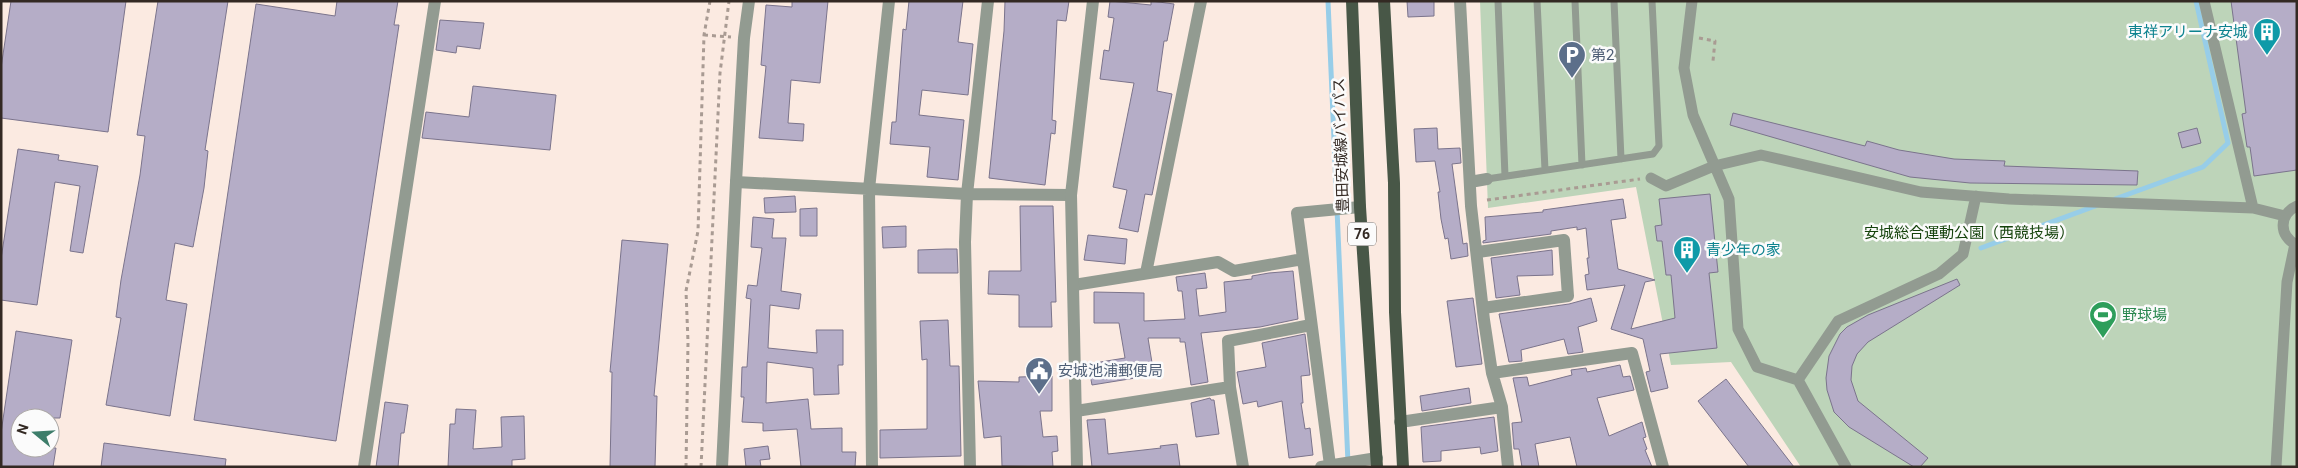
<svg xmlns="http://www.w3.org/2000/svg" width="2298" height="468" font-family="Roboto,'Noto Sans JP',sans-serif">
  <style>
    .green { fill: #bdd4b9 }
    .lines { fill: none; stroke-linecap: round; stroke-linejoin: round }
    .stream { stroke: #97cde8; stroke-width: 5 }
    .building { fill: #b5adc7; stroke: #7b748c }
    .path { stroke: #a99b93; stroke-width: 3; stroke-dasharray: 4 4; stroke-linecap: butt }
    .service { stroke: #929b91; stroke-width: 7 }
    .pedestrian { stroke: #929b91; stroke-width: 11 }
    .minor { stroke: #929b91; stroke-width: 12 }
    .tertiary { stroke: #929b91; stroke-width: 12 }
    .primary { stroke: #485747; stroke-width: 12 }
    .labels { text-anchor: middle; stroke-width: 5; stroke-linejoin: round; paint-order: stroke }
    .shield { fill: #fbfbfb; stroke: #6f6864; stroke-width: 1 }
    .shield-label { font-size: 14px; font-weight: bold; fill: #332923 }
    .culture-label { font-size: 15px; fill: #0d838f; stroke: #fbfbfb; text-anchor: end }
    .service-label { font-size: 15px; fill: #4e5e75; stroke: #fbfbfb; text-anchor: start }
    .street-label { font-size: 15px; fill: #332923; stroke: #fbfbfb }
    .park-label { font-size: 15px; fill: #15430c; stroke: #fbfbfb }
    .leisure-label { font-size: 15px; fill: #27864d; stroke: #fbfbfb; text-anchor: start }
  </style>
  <rect width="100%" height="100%" fill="#fbeae1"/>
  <path class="green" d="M1480,1h817v466h-496l-70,-105 -60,3 -35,-178 -148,21z"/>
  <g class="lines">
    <path class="stream" d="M1328,1l20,462
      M2115,199l88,-32 25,-24 -32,-142
      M1981,248l117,-43"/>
  </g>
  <path class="building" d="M11,1h115l-18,131 -107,-14v-50z
    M158,1h70l-23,149 3,1 -4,37 -11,59 -18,-4 -9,57 21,4 -17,112 -64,-11 15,-87 -5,-1 5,-37 19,-105 5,-39 -8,-1z
    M337,1h61l-4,24h5l-63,416 -142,-21 62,-416 79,12z
    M792,1h36l-8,82 -29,-3 -3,43 16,1 -1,17 -44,-3 7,-72 -5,-1 5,-60 26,2z
    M909,1h54l-5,41 15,2 -5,51 -46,-5 -3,25 45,5 -6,60 -31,-3 3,-30 -40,-3 2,-22h4l7,-93 3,1z
    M1005,1h64l-3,20 -9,-1 -5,100 4,1 -1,13 -4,-1 -6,52 -56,-7 15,-147z
    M1110,1l41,4v-4l23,3 -7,37h-3l-7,50 15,3 -20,101 -7,-1 -7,38 -19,-4 8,-38 -14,-3 21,-104 -34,-4 4,-29 5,1 5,-33 -6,-1z
    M1407,1h27v15l-26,1z
    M2231,1h66v169l-43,6 -4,-29h-3l-5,-33 4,-1z
    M440,20l44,3 -4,26 -23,-3 -1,7 -20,-3z
    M473,86l83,9 -6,55 -128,-12 4,-26 43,5z
    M1733,113l132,33 2,-5 32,9 55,9 51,2 -1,5 134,5 -1,14 -167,-2 -60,-6 -180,-52z
    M1437,128l1,21 22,-1 1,15 -9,1 11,80 4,-1 1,13 -17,3 -3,-21 -3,1 -4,-20 -3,-27h2l-5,-31 -19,1 -2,-33z
    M2197,128l4,15 -19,5 -4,-15z
    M18,149l41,6 -1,5 40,6 -15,87 -13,-2 10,-65 -25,-4 -18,123 -36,-5v-41z
    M1710,194l8,78 -9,1 8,75 -57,6 8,34 -17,4 -5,-20 4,-1 -7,-32 -32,-10 14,-44 -38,5 -2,-15 4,-1 -2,-16h2l-3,-30 -9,2v-3l-26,4v3l-68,9v-2l3,-1 -1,-23 58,-5v-2l80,-11 3,19 -15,2 7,49 37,11 -10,2 -14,47 44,-11 -4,-43h-5l-4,-34h-5l-2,-15 7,-1 -3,-26z
    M795,196l1,16 -31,1 -1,-15z
    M1020,206h33l3,96h-5l1,25h-33v-32l-31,-1 1,-23h32z
    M817,208v28h-17v-27z
    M753,217l21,2 -2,19h14l-5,53 20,3 -2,15 -29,-4 -2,43 49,5 -1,-23h27v35h-5l1,29 -25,1 -1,-27 -46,-6 -1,41 42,-4 3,30 31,-1v24h14l-1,15h-54l-4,-38 -34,2v-8l-21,-1 2,-25h-3l1,-30h5l4,-68 -5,-1 2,-13 9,1 5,-38 -11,-1z
    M906,226v21l-23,1 -1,-21z
    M1088,235l39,4 -2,25 -41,-4z
    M622,240l46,4 -14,152h3l-2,71h-45l2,-95h-2z
    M946,249h11l1,24h-40v-23z
    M1552,250l1,25 -36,1 3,19 -24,3 -5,-40z
    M1293,271l5,48 -38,8 -59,6 7,49 -17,3 -6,-43h-5v-4h-32l6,37 -62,10 -4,-21 37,-6 -6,-35h-25v-31l50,1v28l41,-2 -3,-28h-4l-2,-14 29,-4 2,15 -11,1 3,27 27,-4 -2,-30 28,-3v-3l17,-3z
    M1957,279l3,6 -92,57 -11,12 -5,12 -1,14 7,21 70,57 -8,9h-6l-65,-40 -15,-15 -7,-22 -1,-12 3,-22 11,-22 7,-7 21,-12z
    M1473,298l9,66 -26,3 -9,-66z
    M1591,298l6,23 -19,6 5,25 -15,2 -4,-15 -43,11 1,11 -13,1 -10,-48 70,-10z
    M948,320l2,46h9l2,90 -81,2v-28l47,-1v-70l-5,1 -2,-39z
    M16,331l56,9 -12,78h-40v30h36l-3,19h-52v-34z
    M1305,334l5,41 -9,1 2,27h-2l4,26 5,-1 3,27 -24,3 -7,-57 -24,6 -1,-6 -14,3 -6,-32 29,-5 -4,-24z
    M1620,365l3,12 7,-1 4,14 -37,8 12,38 33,-14 4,15 -3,1 4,11 -2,1 7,17h-75l-7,-30 -35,7 4,23h-17l-3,-18h-5l-2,-26 10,-1 -9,-44 14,-1 2,9 43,-11 -1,-5 15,-2 1,4z
    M1052,376v35h-12l3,26 14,-1 1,15 -6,1 1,15 -51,-1 -1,-30 -17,2 -6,-57 41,1v-5z
    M1726,379l68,88h-45l-51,-66z
    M1469,388l2,15 -49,8 -2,-15z
    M1210,398l1,2h3l5,34 -23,3 -5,-34z
    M385,402l23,3 -4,28h-3l-3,34h-22z
    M456,409l20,1 -3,39 29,-2 -1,-30 23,-1 1,43 -13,1v7h-64l2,-43h5z
    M1494,417l4,34 -17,3 -1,-7 -39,4v10l-18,1 -2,-35z
    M1105,419l3,35 53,-6 -1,-2 17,-2 3,23h-88l-5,-47z
    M104,443l122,16 -1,8h-124z
    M768,446l2,13 -10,1 1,7h-15l-2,-18z"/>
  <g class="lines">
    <path class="path" d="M704,35l27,2
      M1699,38l16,3 -2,20
      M1487,200l153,-21
      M686,467l2,-125 -2,-51 12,-60 6,-196 6,-34
      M701,467l19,-394 9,-72"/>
    <path class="service" d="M1498,1l7,175
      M1537,1l8,169
      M1575,1l7,164
      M1614,1l7,158
      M1487,179l166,-25 6,-8 -7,-145"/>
    <path class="pedestrian" d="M1692,1l-8,67 9,47 36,84 9,130 19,38 41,13 48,87
      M2204,1l49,207
      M1651,178l15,8 48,-20 47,-11 160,37 88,7 244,9 32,8
      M2297,206c-18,8 -19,30 0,39
      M1798,380l40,-59 101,-47 24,-20 13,-58
      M2276,467l11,-185 8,-38"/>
    <path class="minor" d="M1460,1l11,205 13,114 8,53 10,34 6,60
      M736,182l231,12 104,1
      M1470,182l17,-3
      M1478,252l86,-12 4,56 -85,12
      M1146,273l55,-272
      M1074,285l144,-23 16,9 69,-12
      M1492,373l140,-20 31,114
      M1230,387l-2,-46 83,-16
      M1076,411l154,-24 13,80
      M1400,422l102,-15
      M1330,465l-33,-252 63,-6
      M364,467l71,-466
      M872,467l-3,-278 20,-188
      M970,467l-5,-225 2,-48 21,-193
      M1321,467l56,-9"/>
    <path class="tertiary" d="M722,467l14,-285 8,-144 5,-37
      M1077,467l-6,-272 22,-194"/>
    <path class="primary" d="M1352,1l8,206 17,260
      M1384,1l10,182 1,129 8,155"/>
  </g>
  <defs>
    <symbol id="building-pin" viewBox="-11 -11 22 30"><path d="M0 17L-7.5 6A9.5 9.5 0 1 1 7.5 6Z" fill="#0f9aa8" stroke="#fbfbfb"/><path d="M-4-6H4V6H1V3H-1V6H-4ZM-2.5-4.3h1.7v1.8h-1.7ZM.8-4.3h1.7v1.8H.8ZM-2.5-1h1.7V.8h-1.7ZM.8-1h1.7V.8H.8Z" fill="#fff"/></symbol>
    <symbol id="parking-pin" viewBox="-11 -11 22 30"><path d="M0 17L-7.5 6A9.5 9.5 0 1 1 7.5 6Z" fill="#5c6f8a" stroke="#fbfbfb"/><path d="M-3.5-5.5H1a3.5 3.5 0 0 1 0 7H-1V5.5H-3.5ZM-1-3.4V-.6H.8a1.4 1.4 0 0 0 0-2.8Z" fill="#fff"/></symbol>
    <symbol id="stadium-pin" viewBox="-11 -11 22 30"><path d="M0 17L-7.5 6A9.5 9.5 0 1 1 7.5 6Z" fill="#2e9e5b" stroke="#fbfbfb"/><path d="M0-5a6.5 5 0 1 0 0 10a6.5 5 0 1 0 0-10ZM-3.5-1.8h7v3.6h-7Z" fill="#fff"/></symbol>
    <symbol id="civic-pin" viewBox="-11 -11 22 30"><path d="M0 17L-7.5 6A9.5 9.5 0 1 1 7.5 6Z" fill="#5c6f8a" stroke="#fbfbfb"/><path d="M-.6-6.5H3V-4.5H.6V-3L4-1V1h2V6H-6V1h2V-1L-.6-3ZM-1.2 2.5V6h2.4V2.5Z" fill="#fff"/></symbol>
  </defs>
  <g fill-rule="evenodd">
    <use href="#building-pin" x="2251" y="16" width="32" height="43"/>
    <use href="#parking-pin" x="1556" y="39" width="32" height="43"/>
    <use href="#building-pin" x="1671" y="234" width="32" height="43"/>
    <use href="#stadium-pin" x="2087" y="299" width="32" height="43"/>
    <use href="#civic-pin" x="1023" y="355" width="32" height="43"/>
  </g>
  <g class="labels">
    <rect class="shield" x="1348" y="222.5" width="28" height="23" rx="4"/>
    <g class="shield-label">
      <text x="1362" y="239">76</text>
    </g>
    <g class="culture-label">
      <text x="2248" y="37">東祥アリーナ安城</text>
      <text x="1706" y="255" text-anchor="start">青少年の家</text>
    </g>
    <g class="service-label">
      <text x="1591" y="60">第2</text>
      <text x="1058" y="376">安城池浦郵便局</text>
    </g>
    <g class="street-label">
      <text transform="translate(1341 145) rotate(-92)" y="5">豊田安城線バイパス</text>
    </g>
    <g class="park-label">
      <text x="1969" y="238">安城総合運動公園（西競技場）</text>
    </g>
    <g class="leisure-label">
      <text x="2122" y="320">野球場</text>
    </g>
  </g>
  <rect width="2298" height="468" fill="none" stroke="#332923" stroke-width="5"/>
  <g transform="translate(35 433) rotate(288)"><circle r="24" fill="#fbfbfb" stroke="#aba7a5"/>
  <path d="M0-4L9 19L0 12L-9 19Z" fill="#3d7d6a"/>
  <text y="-8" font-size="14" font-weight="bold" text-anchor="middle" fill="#332923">N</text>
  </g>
</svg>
